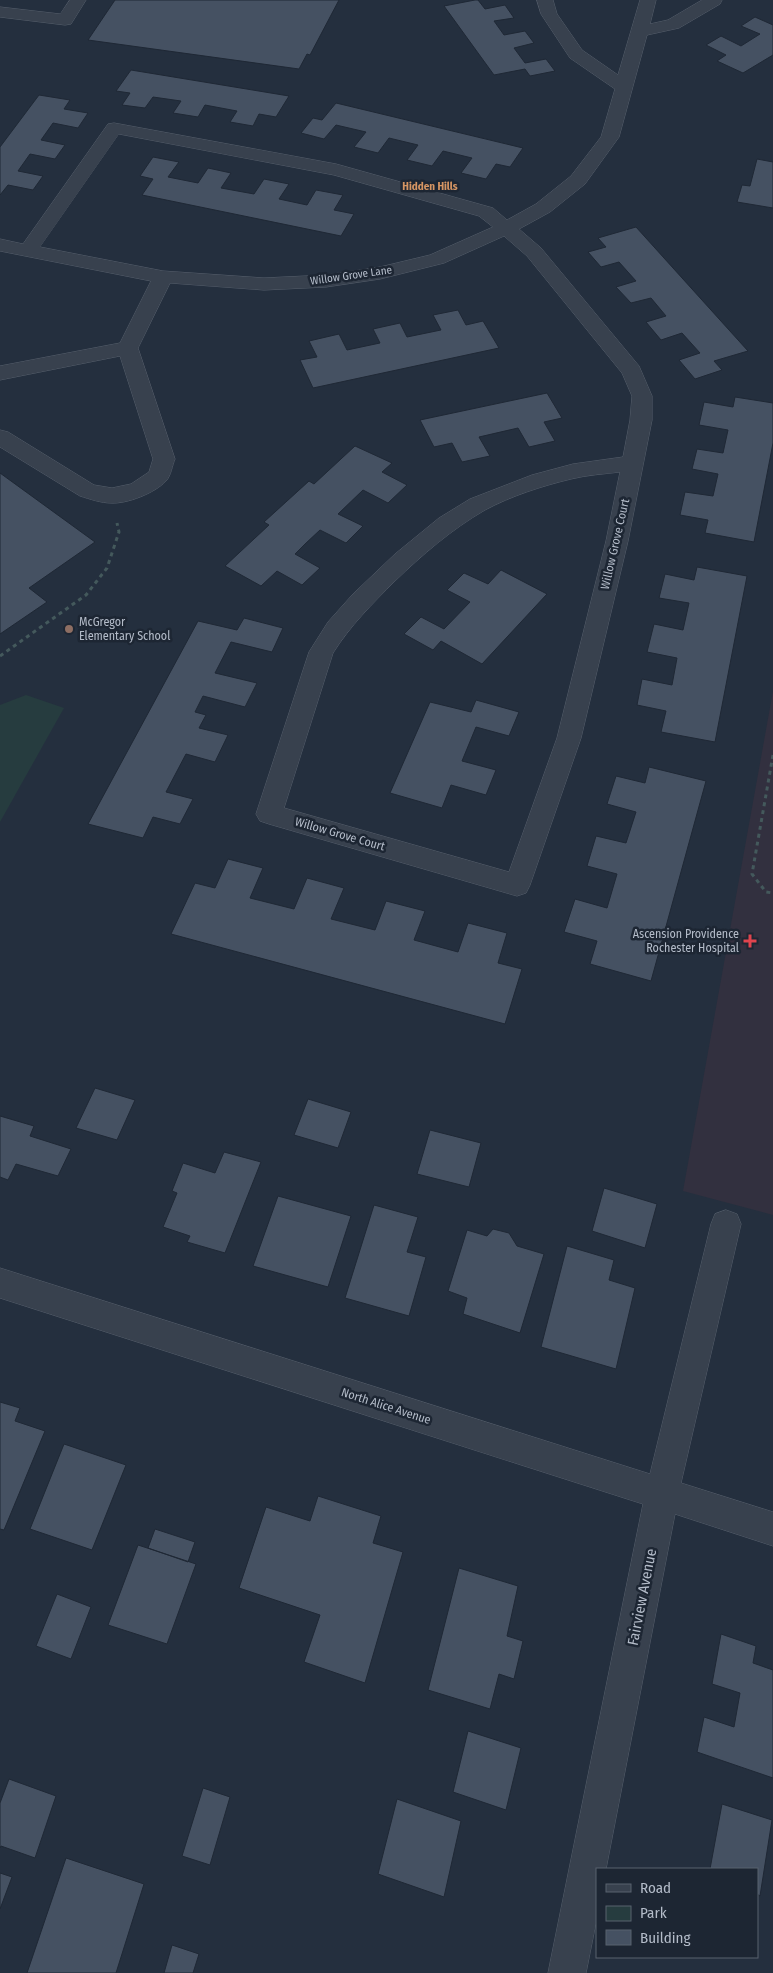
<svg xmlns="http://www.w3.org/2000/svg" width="773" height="1973" font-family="'Fira Sans Condensed',sans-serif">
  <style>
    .medical { fill: #32303f }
    .green { fill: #263c3f }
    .building { fill: #455162; stroke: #1f2835 }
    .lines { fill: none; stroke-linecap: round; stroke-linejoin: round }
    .minor-casing { stroke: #565f6c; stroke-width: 1 }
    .path { stroke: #44595c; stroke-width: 3; stroke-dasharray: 4 4; stroke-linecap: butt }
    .minor { fill: #38414e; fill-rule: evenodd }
    .education-dot { fill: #8d6e63; stroke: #1d2633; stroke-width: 2 }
    .health-dot { fill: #e0444e; stroke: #1d2633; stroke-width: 2 }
    .labels { text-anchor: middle; stroke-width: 5; stroke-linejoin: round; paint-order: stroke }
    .far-neighbourhood-label { font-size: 11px; font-weight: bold; fill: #d59563; stroke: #1d2633 }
    .far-street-label { font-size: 11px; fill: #b4bcc9; stroke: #1d2633 }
    .street-label { font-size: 12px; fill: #b4bcc9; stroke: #1d2633 }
    .poi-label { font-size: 12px; fill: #b4bcc9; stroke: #1d2633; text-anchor: start }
    .near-street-label { font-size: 15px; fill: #b4bcc9; stroke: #1d2633 }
  </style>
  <rect width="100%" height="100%" fill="#242f3e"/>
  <path class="medical" d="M773,691v524l-90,-24z"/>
  <path class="green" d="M26,695l38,13 -64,114v-117z"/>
  <path class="building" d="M115,0h224l-29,55 -3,-1 -8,15 -211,-29z
    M475,0h3l7,9 20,-4 9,13 -20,3 10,14 21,-4 9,12 -20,5 11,15 21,-4 9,12 -25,5 -5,-7 -31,6 -50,-69z
    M755,17l18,8v30l-30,18 -26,-12 9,-6 -20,-10 15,-9 20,10 19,-12 -19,-8z
    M131,70l158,26 -13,21 -17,-3 -6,12 -23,-4 7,-11 -32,-6 -7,12 -25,-4 8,-12 -28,-4 -8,11 -23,-3 8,-12 -14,-2z
    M39,95l31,5 -6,9 24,4 -10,15 -25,-5 -12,17 24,5 -10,14 -25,-5 -12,17 25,5 -10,14 -25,-5 -8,10v-48z
    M336,103l187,45 -13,19 -14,-3 -10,15 -25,-6 11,-15 -29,-7 -11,15 -25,-6 11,-15 -29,-7 -11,15 -24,-6 12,-15 -30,-7 -12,14 -23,-6 12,-15 9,2z
    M153,157l26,5 -11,15 30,6 10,-15 23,5 -10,15 33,6 10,-15 25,5 -10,15 28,6 9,-15 27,5 -9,15 20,4 -13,22 -199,-41 11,-16 -13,-3z
    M757,159l16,3v46l-36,-6 5,-17 8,1z
    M636,227l112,124 -34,10 8,9 -27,9 -16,-19 21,-7 -18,-20 -21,7 -15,-18 20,-6 -15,-18 -20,5 -15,-16 20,-6 -17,-19 -18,5 -13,-15 18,-5 -8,-9z
    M458,310l8,15 17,-4 16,27 -186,40 -13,-28 17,-3 -8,-16 30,-7 8,16 33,-7 -7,-14 27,-6 7,14 34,-7 -8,-15z
    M547,393l15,25 -18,4 11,19 -26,6 -11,-19 -39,9 11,19 -28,6 -10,-19 -18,4 -14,-27z
    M735,397l38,6v40l-19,99 -49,-9 3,-13 -28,-5 5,-23 28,4 5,-22 -26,-5 5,-20 26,4 5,-23 -29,-5 5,-23 29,5z
    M355,446l37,17 -10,9 25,13 -19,18 -25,-13 -25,24 25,12 -17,17 -26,-13 -15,14 -10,10 25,14 -18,17 -25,-14 -16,15 -36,-20 44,-41 -5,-3 45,-41 5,3z
    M0,473l95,69 -66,46 18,14 -47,32z
    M697,567l50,9 -32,166 -54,-10 5,-21 -29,-6 5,-26 30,6 5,-27 -30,-6 7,-28 29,6 6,-27 -30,-5 6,-24 29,6z
    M501,570l46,24 -65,70 -41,-23 -8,9 -29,-16 17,-17 23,12 26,-27 -23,-12 17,-17 24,11z
    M244,618l39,10 -11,24 -41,-10 -16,31 42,10 -12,24 -42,-11 -8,16 11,3 -7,13 29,7 -13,27 -29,-8 -20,38 27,7 -13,25 -27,-7 -10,21 -55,-14 110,-203 39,9z
    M476,700l43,12 -10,24 -33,-9 -14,34 34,9 -10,25 -35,-10 -9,23 -52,-15 40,-91 41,10z
    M649,767l57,14 -55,200 -61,-17 7,-23 -33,-9 11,-33 32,9 10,-34 -30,-8 9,-30 30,7 10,-31 -29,-8 9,-28 29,7z
    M228,859l35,9 -13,30 44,11 13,-31 37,10 -13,31 44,11 11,-29 39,10 -11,29 44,12 10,-29 39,10 -9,30 24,6 -17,55 -334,-90 24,-51 20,5z
    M95,1088l40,12 -18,40 -41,-12z
    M308,1099l43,13 -13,36 -44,-13z
    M0,1116l34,10 -4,10 41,13 -13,27 -42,-12 -8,16 -8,-3z
    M430,1130l51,13 -12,44 -52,-13z
    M224,1152l37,10 -36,91 -38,-11 3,-6 -27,-9 14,-34 -5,-2 11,-28 32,10z
    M604,1188l53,16 -12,44 -53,-17z
    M278,1196l73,20 -23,71 -75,-21z
    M374,1205l44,12 -11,35 19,5 -17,59 -64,-18z
    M493,1229l16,4 8,13 27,8 -24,79 -57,-19 4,-16 -19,-7 19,-61 20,6z
    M567,1246l47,14 -5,20 26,8 -19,81 -75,-22z
    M0,1402l20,6 -5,13 30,10 -41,99 -4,-1z
    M64,1444l62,21 -34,85 -62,-21z
    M318,1496l63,20 -8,27 30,9 -38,131 -61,-21 16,-47 -81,-27 27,-81 44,14z
    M155,1529l40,13 -7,20 -40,-14z
    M138,1545l58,19 -29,80 -59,-19z
    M459,1568l59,18 -11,50 16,5 -9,38 -15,-5 -9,35 -62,-19z
    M57,1594l34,13 -20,52 -35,-13z
    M721,1634l35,12 -3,17 20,7v108l-76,-26 7,-35 30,10 6,-34 -28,-9z
    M468,1731l53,17 -15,62 -53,-18z
    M9,1779l47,17 -21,62 -34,-12 -1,2v-45z
    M203,1788l27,9 -20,68 -28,-9z
    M397,1799l64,22 -17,76 -66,-23z
    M722,1804l50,16 -12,76 -3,-2v-25h-47z
    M66,1858l78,26 -28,89h-89z
    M0,1873l12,4 -12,32z
    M172,1945l27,9 -6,19h-29z"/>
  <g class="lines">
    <defs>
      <path id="minor" d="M70,0h16l-15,24 -6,1 -65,-8v-10l60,7z
        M537,0h16l4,14 25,36 36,25 22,-75h16l-6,24 18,-4 34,-20h20l-2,4 -41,24 -32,7 -28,102 -34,47 -35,28 -31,17 22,19 98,118 13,30v24l-24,121 -47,197 -51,147 -4,8 -9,3 -248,-72 -9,-3 -4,-7 53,-162 19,-30 25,-28 42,-40 44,-36 31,-19 62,-24 41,-11 50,-7 7,-37 2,-24 -10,-23 -95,-117 -23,-20 -60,27 -64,16 -54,8 -62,3 -94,-7 -32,65 37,111c-3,7 -4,17 -9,22 -11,12 -39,23 -55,22 -10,0 -21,-4 -31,-7l-80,-49v-17l8,2 86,53 18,3 19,-4 18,-12 4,-13 -33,-103 -120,24v-14l120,-23 31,-62 -151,-30v-12l23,5 85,-120 6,-1 222,41 157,44 14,12 29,-16 35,-28 30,-39 14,-48 -45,-31 -29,-44zM119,134l215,41 145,41 14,11 -63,28 -50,12 -54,8 -62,3 -101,-7 -123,-24zM620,472l-14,69 -49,197 -48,134 -225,-64 49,-155c17,-27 39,-49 62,-72 27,-26 57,-52 90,-71 26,-14 57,-24 86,-31 16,-4 33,-5 49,-7z
        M726,1210l11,4 4,10 -60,259 92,29v34l-98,-32 -69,355h-9v49l-11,55h-38l95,-469 -643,-206v-30l650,206 61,-250 4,-10z"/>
    </defs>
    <use href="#minor" class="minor-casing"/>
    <path class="path" d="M0,656l86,-61 21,-27 12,-36 -2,-9
      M773,755l-21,119 14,18 7,1"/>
    <use href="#minor" class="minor"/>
  </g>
  <circle class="education-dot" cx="69" cy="629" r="5"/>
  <path class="health-dot" d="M747.5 933.5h5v5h5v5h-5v5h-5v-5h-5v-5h5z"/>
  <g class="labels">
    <g class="far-neighbourhood-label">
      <text x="430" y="190">Hidden Hills</text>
    </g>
    <g class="far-street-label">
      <text transform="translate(351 275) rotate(-8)" y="4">Willow Grove Lane</text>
    </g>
    <g class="street-label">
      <text transform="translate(615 544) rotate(-77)" y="4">Willow Grove Court</text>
      <text transform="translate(340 834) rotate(16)" y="4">Willow Grove Court</text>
      <text transform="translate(386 1406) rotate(18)" y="4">North Alice Avenue</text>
    </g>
    <g class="poi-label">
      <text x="79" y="626">McGregor<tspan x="79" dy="14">Elementary School</tspan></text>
      <text x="739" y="938" text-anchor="end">Ascension Providence<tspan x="739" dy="14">Rochester Hospital</tspan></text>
    </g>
    <g class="near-street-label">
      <text transform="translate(642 1597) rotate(-79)" y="5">Fairview Avenue</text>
    </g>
  </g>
  <rect x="596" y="1868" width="162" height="90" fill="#1d2633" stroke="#59626f"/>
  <rect x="606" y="1884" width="25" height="8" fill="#38414e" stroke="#59626f"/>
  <text x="640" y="1893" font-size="15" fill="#b4bcc9">Road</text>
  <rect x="606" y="1906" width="25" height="15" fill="#263c3f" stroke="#59626f"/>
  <text x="640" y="1918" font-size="15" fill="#b4bcc9">Park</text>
  <rect x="606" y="1930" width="25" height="15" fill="#455162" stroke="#59626f"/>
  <text x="640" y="1943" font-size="15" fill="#b4bcc9">Building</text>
</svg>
